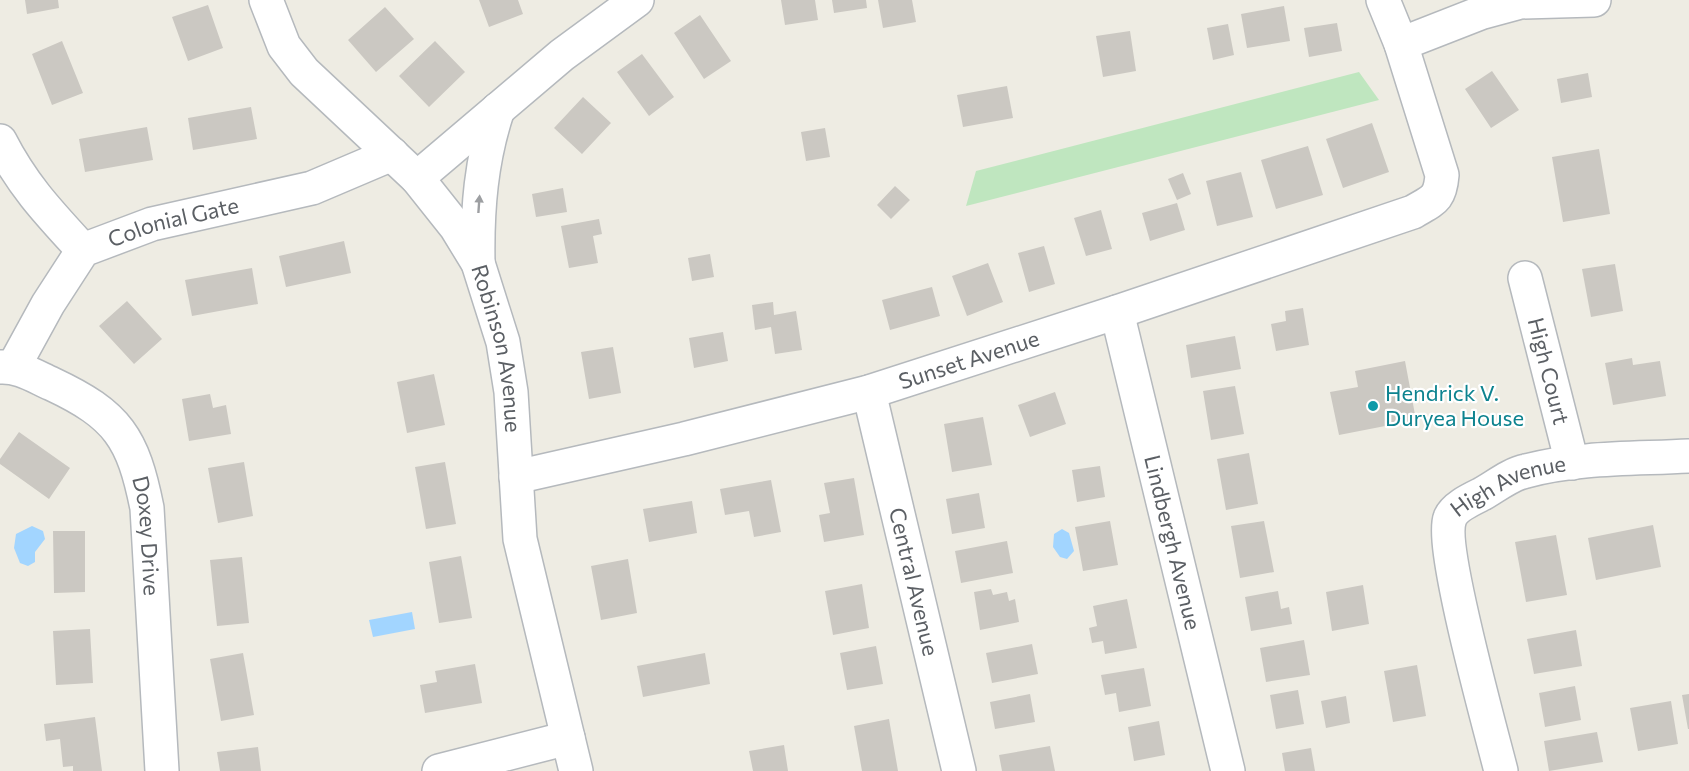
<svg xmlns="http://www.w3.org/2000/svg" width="1689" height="771" font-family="Commissioner,sans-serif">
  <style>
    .green { fill: #bfe6bf }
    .water { fill: #a2d5ff }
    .building { fill: #cbc8c2 }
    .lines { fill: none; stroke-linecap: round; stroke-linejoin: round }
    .minor-casing { stroke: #b5b9bd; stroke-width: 36 }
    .minor { stroke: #fff; stroke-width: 33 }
    .oneway { fill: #9d9fa2 }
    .culture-dot { fill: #0f9aa8; stroke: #fff; stroke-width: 2 }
    .labels { text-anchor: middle; stroke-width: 4.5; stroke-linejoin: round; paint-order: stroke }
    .street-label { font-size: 22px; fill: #5b5f64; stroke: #fff }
    .culture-label { font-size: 22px; fill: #0d838f; stroke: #fff; text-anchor: start }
  </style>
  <rect width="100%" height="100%" fill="#eeece3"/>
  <path class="green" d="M1359,72l20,28 -413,106 10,-35z"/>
  <path class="water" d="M32,526l11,5 2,8 -10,13v10l-7,4 -8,-3 -6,-15 2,-14z
    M1062,529l7,4 5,18 -7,8 -7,-2 -7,-10 1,-13z
    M412,612l3,17 -42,8 -4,-17z"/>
  <path class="building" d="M25,0h33l1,8 -32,6z
    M479,0h39l5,14 -34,13z
    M781,0h34l3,20 -33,5z
    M832,0h34l1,8 -33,5z
    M878,0h34l4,22 -33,6z
    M208,5l15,43 -35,13 -16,-44z
    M1284,6l6,35 -43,7 -6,-34z
    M385,7l29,32 -38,33 -28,-32z
    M700,15l31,46 -27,18 -30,-46z
    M1337,23l5,28 -33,6 -5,-29z
    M1228,24l6,31 -21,5 -6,-32z
    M1130,31l6,40 -33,6 -7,-41z
    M62,41l21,52 -31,12 -20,-51z
    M435,41l30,31 -36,35 -30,-31z
    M642,54l32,43 -25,19 -32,-44z
    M1492,71l27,39 -28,18 -26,-39z
    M1588,73l4,24 -31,6 -4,-24z
    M1007,86l6,32 -50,9 -6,-32z
    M583,97l28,26 -29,31 -28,-26z
    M251,107l6,32 -64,11 -5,-32z
    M1372,123l17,49 -46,16 -17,-49z
    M147,127l6,33 -68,12 -6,-33z
    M825,128l5,29 -24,4 -5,-29z
    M1308,146l15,49 -47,14 -15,-49z
    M1599,149l11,65 -47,8 -11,-65z
    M1241,172l12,45 -36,9 -11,-45z
    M1183,173l8,21 -14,6 -9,-21z
    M895,186l15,14 -19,19 -14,-14z
    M563,188l4,24 -31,5 -4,-23z
    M1177,203l8,27 -35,11 -8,-28z
    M1101,210l11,39 -26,7 -12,-38z
    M599,219l3,15 -9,2 5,27 -29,5 -8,-42z
    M344,241l7,32 -65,14 -7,-31z
    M1044,246l11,38 -26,8 -11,-39z
    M710,254l4,23 -22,4 -4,-23z
    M988,263l15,39 -36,14 -15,-40z
    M1615,264l8,47 -32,6 -9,-48z
    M252,268l6,36 -66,12 -7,-36z
    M932,287l8,29 -50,14 -8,-30z
    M127,301l35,38 -28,25 -35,-38z
    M773,302l1,13 22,-4 6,39 -27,4 -4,-27 -16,3 -3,-25z
    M1303,308l6,37 -33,6 -5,-27 15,-3 -1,-10z
    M723,332l5,29 -34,7 -5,-30z
    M1235,336l6,33 -50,9 -5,-33z
    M613,347l8,46 -32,6 -8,-47z
    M1632,358l1,7 27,-4 6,35 -53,9 -8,-42z
    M1405,361l11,59 -77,15 -9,-43 28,-5 -3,-16z
    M434,374l11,51 -38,8 -10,-51z
    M1235,386l9,48 -33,6 -8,-49z
    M1055,392l11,32 -36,13 -12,-32z
    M210,394l3,14 13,-3 5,29 -42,7 -7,-42z
    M983,417l9,48 -40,7 -8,-48z
    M19,432l51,36 -21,31 -49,-35v-5z
    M1249,453l9,51 -32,6 -9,-51z
    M244,462l9,54 -35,7 -10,-55z
    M445,462l11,62 -30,5 -11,-62z
    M1100,466l5,31 -28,5 -5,-32z
    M854,478l10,57 -40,7 -5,-27 11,-2 -6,-30z
    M771,480l10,52 -27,5 -5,-26 -24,4 -5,-26z
    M979,493l6,35 -33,6 -6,-35z
    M692,501l5,32 -48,9 -6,-33z
    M1110,521l8,44 -35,6 -8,-44z
    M1264,521l10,51 -34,6 -9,-52z
    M1653,525l8,42 -65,13 -8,-42z
    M53,531h32v61l-31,1z
    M1556,535l11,60 -41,7 -11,-60z
    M1007,541l6,32 -52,10 -6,-32z
    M461,556l11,62 -33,5 -10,-61z
    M242,557l7,66 -32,3 -7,-66z
    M628,559l9,54 -36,7 -10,-54z
    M862,584l7,44 -36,7 -8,-44z
    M1363,585l6,39 -37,7 -6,-39z
    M991,589l2,6 14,-3 2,9 6,-2 4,23 -39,8 -6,-38z
    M1278,591l3,18 8,-2 3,17 -41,7 -6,-34z
    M1127,599l10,49 -32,6 -2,-13 -11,2 -3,-15 8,-2 -4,-20z
    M90,629l3,54 -37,2 -3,-54z
    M1576,630l6,36 -48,8 -7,-35z
    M1304,640l6,35 -44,7 -6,-34z
    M1032,644l6,30 -46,9 -6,-30z
    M876,646l7,38 -36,6 -7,-37z
    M243,653l11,62 -33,6 -11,-62z
    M705,653l5,31 -67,13 -6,-31z
    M475,664l7,39 -57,10 -5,-28 17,-3 -2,-11z
    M1417,665l9,51 -33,6 -9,-51z
    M1144,668l7,38 -32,6 -3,-19 -11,2 -4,-20z
    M1575,686l6,34 -36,7 -6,-34z
    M1298,690l6,34 -28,5 -6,-34z
    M1030,694l5,28 -40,7 -5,-27z
    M1689,694v35h-1l-6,-34z
    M1346,696l4,27 -24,5 -5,-27z
    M1671,701l7,43 -40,7 -8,-43z
    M95,717l7,54h-29v-5l-10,1 -3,-28 -14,2 -2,-17z
    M889,719l9,52h-36l-8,-45z
    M1159,721l6,34 -31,6 -6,-34z
    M1597,732l6,30 -54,9 -5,-30z
    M784,745l4,26h-35l-4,-20z
    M1050,746l5,25h-53l-3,-16z
    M258,747l3,24h-41l-3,-19z
    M1311,748l4,23h-30l-3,-18z"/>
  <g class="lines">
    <defs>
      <g id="minor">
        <path id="s1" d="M266,0l18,46 20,26 113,106 39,49 22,36 25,79 8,50 9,147 56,232"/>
        <path d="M1401,44l82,-32 37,-10 74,-2"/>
        <path d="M0,141c23,45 49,72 83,109"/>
        <path d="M417,178l145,-123 75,-55"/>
        <path d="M478,263c-1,-54 3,-103 20,-154"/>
        <path id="s2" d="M1525,278l47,185"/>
        <path id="s3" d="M1117,312l111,459"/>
        <path id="s4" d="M14,366l34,-62 35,-54 69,-26 160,-36 80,-34"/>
        <path id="s5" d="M0,367c19,-1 34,9 52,17 66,31 81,54 95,124l15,263"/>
        <path id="s6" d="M869,392l90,379"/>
        <path id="s7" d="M516,477l168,-38 185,-47 248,-80 296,-100c20,-12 27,-12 29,-37l-41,-131 -18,-44"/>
        <path d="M439,771l129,-33"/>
        <path id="s8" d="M1501,771c-10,-40 -62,-225 -51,-253 4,-11 22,-19 32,-24 14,-8 29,-20 44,-23 52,-14 109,-12 163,-15"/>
      </g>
    </defs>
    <use href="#minor" class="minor-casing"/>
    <use href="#minor" class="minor"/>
  </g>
  <defs><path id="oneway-solid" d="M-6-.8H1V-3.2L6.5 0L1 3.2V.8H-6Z" transform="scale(1.5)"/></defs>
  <use class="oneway" href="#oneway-solid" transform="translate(479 204) rotate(-86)"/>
  <circle class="culture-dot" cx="1373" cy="406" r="6"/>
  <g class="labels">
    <g class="street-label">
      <text dy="8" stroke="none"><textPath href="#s4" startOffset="230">Colonial Gate</textPath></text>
      <text dy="8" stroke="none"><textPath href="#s1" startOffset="430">Robinson Avenue</textPath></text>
      <text dy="8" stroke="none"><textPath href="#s7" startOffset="468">Sunset Avenue</textPath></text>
      <text dy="8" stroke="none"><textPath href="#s2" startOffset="96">High Court</textPath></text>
      <text dy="8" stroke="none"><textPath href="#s8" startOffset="328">High Avenue</textPath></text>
      <text dy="8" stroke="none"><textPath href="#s5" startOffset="248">Doxey Drive</textPath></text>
      <text dy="8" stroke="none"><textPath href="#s3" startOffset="237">Lindbergh Avenue</textPath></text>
      <text dy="8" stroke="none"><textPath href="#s6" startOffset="195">Central Avenue</textPath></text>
    </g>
    <g class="culture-label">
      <text x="1385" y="401">Hendrick V.<tspan x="1385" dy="25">Duryea House</tspan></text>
    </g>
  </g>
</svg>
